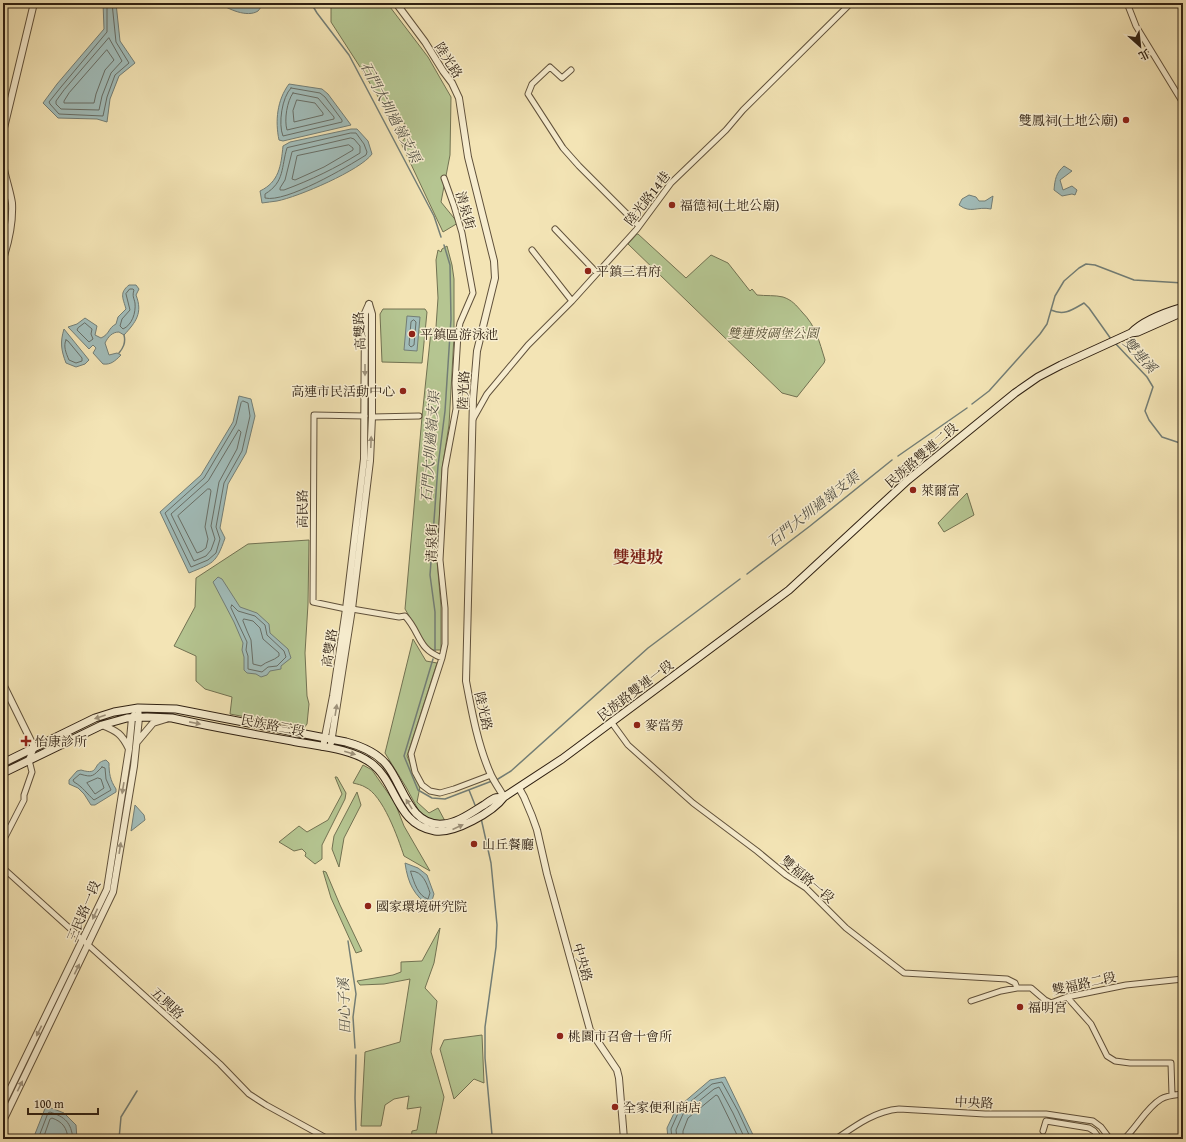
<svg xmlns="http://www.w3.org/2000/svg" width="1186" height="1142" font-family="'Gentium Book Plus','Noto Serif TC',serif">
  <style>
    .green { fill: #b5c591; stroke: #727252 }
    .water { fill: #a1bcb9; stroke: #737e76 }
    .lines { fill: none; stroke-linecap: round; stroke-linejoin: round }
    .shore { stroke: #686e66; stroke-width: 1 }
    .stream { stroke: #737e76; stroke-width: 1.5 }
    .minor-casing { stroke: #60513b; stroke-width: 7 }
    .tertiary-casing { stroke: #60513b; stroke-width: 8 }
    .secondary-casing { stroke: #2f2012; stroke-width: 9 }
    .minor { stroke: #f7edcf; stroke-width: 5 }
    .tertiary { stroke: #f7edcf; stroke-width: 6 }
    .secondary { stroke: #f7edcf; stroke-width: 7 }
    .oneway { fill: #9d917a }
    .poi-dot { fill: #8f2418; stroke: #f7edcf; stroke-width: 1.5 }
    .labels { text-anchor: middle; stroke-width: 3; stroke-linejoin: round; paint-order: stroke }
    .street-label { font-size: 13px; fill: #2f2012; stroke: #f7edcf }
    .poi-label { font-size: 13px; fill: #2f2012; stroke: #f7edcf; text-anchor: start }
    .park-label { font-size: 13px; font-style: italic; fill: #575238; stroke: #f7edcf }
    .water-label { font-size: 14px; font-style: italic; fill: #514f44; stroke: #f7edcf }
    .district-label { font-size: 17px; font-weight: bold; fill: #7a1f14; stroke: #f7edcf }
  </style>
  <rect width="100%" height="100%" fill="#f3e4b5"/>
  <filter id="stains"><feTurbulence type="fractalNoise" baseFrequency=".005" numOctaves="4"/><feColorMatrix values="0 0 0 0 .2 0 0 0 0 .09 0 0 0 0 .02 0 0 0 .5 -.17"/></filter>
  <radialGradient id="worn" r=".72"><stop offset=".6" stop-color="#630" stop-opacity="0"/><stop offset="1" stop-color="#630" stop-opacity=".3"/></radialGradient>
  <path class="green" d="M329,3h58l41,54 23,40 -1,58 -9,47 17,21 -15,9 -42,-89 9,-11 -15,-22h-9l-24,-40 -31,-48v-14z
    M637,234h1l48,44 25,-23 17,8 22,28 2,-2 5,6c9,1 18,0 26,2 9,3 13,8 19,15 14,14 17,29 23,48l-1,3 -27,34 -15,-4 -154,-149z
    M447,246l5,19 2,14v57l-5,89 -7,44 -5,92 4,45v44h-11l-8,-12 -17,-29 17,-192 9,-86 5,-4 2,-29 -2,-38 2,-10 3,2 1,-3z
    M383,309h42l2,3 -5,51 -40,-1 -2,-48z
    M967,493l7,22 -30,17 -6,-9z
    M309,540l-1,64 -3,49 2,43 2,8 -2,20 -3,4 -74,-14 2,-17 -27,-8 -9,-8v-25l-22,-10 21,-39 1,-29 52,-34z
    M413,639l13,22 11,2 -30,93 13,31 -3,15 12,11 9,-5 7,13 -13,-1 -12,-7 -14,-26 -21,-34z
    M363,765l9,5 23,33 9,23 26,45 -26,-15c-6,-18 -21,-61 -39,-69 -3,-2 -8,-3 -12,-4z
    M335,777h2l9,16 -1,6 -23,46v14l-7,5 -10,-8 1,-3 -4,-4 -8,2 -15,-9 20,-16 8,6 21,-12 14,-26z
    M357,792l4,13 -17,33 -5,29 -7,-18 2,-13z
    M323,871l3,1 14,33 22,46 -6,2 -25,-55z
    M440,928l-6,35 -9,25 12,13 -6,51 13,45 -8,37 4,3v2h-29l1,-8 5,-1 4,-23 -14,2 2,-13 -15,3 -9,6 -4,21h-20l4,-74 35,-10 10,-63 -26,5 -24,1 -3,-4 36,-6 8,-3v-10l21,-1z
    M482,1035l2,48 -10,-4 -20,20 -14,-50 4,-9z"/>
  <path class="water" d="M103,3h13l4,38 15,22 -16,13 -9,23 -3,23 -10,-3 -39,-1 -15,-15 14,-19 47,-55z
    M219,3h45c-2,2 -4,6 -6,8 -11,7 -30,-2 -39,-8z
    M289,84l33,5 6,5 23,31 -68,16 -4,-1c-4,-19 -2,-40 10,-56z
    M351,129h6l11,12 4,13c-11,16 -74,43 -95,47 -5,1 -10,1 -15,2l-2,-12c19,-9 21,-25 23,-45l7,-4z
    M1064,166l8,5 -12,9 3,10 9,-4 5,4 -2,5 -3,-1 -10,2 -8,-6c1,-11 2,-17 10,-24z
    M969,195l7,2 3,4h6l8,-5 -2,13c-14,-3 -20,5 -32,-4l3,-6z
    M129,285h7l3,4 -3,6c7,18 0,27 -12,40l-5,-3c-7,0 -11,5 -14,11l4,12 8,-2 4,2c-6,6 -10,10 -18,9l-10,-11 3,-5 -3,-3 -4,4 -21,-22 9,-3 8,-6 12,8 -2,9 6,3c9,-4 7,-10 15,-14l2,-7 8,-8c-3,-11 -7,-16 3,-24z
    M407,316l13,1 -3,34 -13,-1z
    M64,329l25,31 -4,4 -9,3 -10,-4c-5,-13 -6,-21 -2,-34z
    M239,396l12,3 4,17 -9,37 -18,31 -8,44 5,10c-9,26 -12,25 -36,35l-29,-61 41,-37 32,-53z
    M218,577l4,2 18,28 17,6 12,11 1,9 18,16 3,9 -10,8v3l-11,2 -3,4 -6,2 -5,-3 -9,-1 -3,-3v-13l-2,-7 1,-7 -9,-21 -21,-40z
    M106,760l3,3c0,10 1,17 7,26v3l-21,13h-4l-7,-11 -6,-6 -9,-4v-4l8,-9 4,-1c20,6 10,-7 25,-10z
    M135,805l9,10 1,5 -14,11z
    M405,863l13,5 9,7 7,19 -4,13c-16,-12 -22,-23 -25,-44z
    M725,1077l30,62h-87l-1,-11 9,-19 34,-29z
    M46,1106l18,7 12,12 1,14h-44z"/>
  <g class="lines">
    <path class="shore" d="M107,3v29l-46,55 -12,15 1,2 9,10 44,2 4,-19 8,-22 14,-12 -13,-21 -4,-39
      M109,38l13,23 -11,12 -9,23 -3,14 -38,-1 -5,-5v-3l8,-11z
      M107,50l7,10 -9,10 -9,24 -2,9h-30v-2l5,-8z
      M291,88l29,5 5,4 17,23v2l-59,14c-5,-12 -1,-39 8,-48z
      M293,93l25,5 16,19v2l-47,11c-3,-10 0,-29 6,-37z
      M297,100l18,3 8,10v2l-29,7 -1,-11z
      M351,133h5l8,11 3,8 -1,3c-19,12 -80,48 -101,43v-4c20,-12 16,-27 22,-46z
      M351,138l3,1 6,7v7c-24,15 -49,27 -76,37h-4v-2l5,-8 7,-28z
      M349,145l4,3v2l-29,17 -29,13 -3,-1 5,-23z
      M130,289h3l1,1c-2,6 0,8 1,13 1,10 -3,22 -12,26l-3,-3 2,-7 8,-9 -4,-16z
      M414,320l2,2 -2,23 -3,2 -2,-2 2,-23z
      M85,323l7,6 -1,5 2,5 -4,3 -12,-12 1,-2z
      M66,340l2,1 14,17v3l-6,2 -7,-3c-3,-7 -6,-14 -3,-20z
      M243,401l5,2 2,13 -8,35 -18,32 -8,44 4,12 -4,14 -8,7 -17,7 -26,-54 39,-35 32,-54 5,-21z
      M239,430l2,2 -4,17 -18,33 -8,44 4,13 -4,11 -5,6 -12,5 -23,-47 37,-33z
      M208,489h2l1,2 -6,36 3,12 -2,9 -4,3 -5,2 -19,-37z
      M232,605l6,6 17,5 10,9 2,10 17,16 2,6 -9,9 -9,1 -6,5 -14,-3v-13l-2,-6 1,-8 -16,-34z
      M244,619l9,2 7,7 3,11 16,14v3c-6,5 -12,5 -18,10l-8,-2 -2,-24 -4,-9 -4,-10z
      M102,767l3,1 1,11 5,11 -17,10c-7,-6 -11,-13 -20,-18l-1,-2 7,-6c13,4 13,2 22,-7z
      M98,778l3,1 3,9 -9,6 -8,-11z
      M411,871c12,0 16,13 19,22l-2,6c-10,-3 -14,-17 -17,-26z
      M38,1139l10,-26 2,-1c15,5 21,10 23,27
      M43,1139l7,-20 2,-1c11,4 15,10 16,21
      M672,1139l-1,-10 8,-18 33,-27 10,-2 16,29 13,28
      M677,1139l-1,-9 7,-16 31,-25 5,-2 14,26 12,26
      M683,1139v-8l5,-13 28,-23 2,1 21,43"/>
    <path class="stream" d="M311,3l6,10 32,42 85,161 7,21
      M1051,310c13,6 21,0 33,-7l5,5 22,31
      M1115,343l32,34 6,10 -8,24 4,9 13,17 21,7
      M119,353c4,-5 7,-10 5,-18
      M972,404l17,-13 51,-57 7,-10 8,-28 9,-15 15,-13 7,-4 9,1 39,15 49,3
      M898,456l69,-48
      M747,574l63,-48 82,-66
      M435,651v-39l-5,-37 8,-109 7,-55 6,-92 -1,-54 -6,-20
      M433,659l-29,97 14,34 14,8 13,1 47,-18
      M498,779l13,-8 137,-123 92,-69
      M469,790l6,15
      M481,818l10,45 6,62 -1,22 -11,80v31l7,77
      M348,941l8,53 -3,23 2,31
      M356,1130l-1,-32 1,-43
      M119,1139l2,-22 16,-26"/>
    <defs>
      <path id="minor" d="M1127,3l9,23 47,77
        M571,70l-9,8 -12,-11 -18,17 -4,10 35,54 16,18 60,60
        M444,178l10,28 8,27 11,60 -13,30 -2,11 -3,49 1,26 -11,59 -5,92 5,48v36l-3,14 -31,96 4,18 7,13 8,6 10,2 14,-4 37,-14
        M555,229l42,44
        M532,250l40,51
        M365,416l-51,-1 -1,187 33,7h6l47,8 6,-1c16,17 12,33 37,42
        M372,417l47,-1
        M473,419l14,-25 41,-49 44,-44 65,-72 34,-46 55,-53 17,-20 108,-107
        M612,723l16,22 65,58 64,48 29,24 20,13 40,40 58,45 103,6 8,4 2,5
        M3,841l21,-41v-5l8,-23 -3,-12
        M3,868l217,196 29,30 17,11 62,34
        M1067,997l24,27 16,32 8,5 15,2h41l1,32
        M971,1001l30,-10 16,-3h14l14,12 6,3 16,-6 59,-12 57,-6
        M1043,1131l3,-10 43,7 5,3 6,8
        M836,1139c19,-13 39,-28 63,-30l86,5h61l47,7 8,6 9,12
        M1124,1139c13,-12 22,-31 37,-40 7,-4 15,-4 22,-5"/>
      <path id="tertiary" d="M396,3l29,39 18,29 9,12 7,15 9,59 26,104 1,17 -18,73 -4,48 -7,282c6,32 12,65 25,94 4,8 9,15 13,22
        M3,132l31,-129
        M3,164c2,13 7,26 9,39 1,19 -3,38 -9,56
        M3,684l31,63 -5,13
        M102,725c15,6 20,9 27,24
        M137,742l16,-19 13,-4
        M331,743l21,-134 18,-148 2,-44v-103l-3,-10
        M323,747l10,-51 13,-87 18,-150 1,-146 4,-9
        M519,788l5,9 8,19 5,14 10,44 43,156 27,40 2,8 5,61
        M3,1104l104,-215 22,-140 3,-31 2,-3
        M3,1121l110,-229 21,-126 5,-48 -1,-10"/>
      <path id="secondary" d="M1131,333c12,-13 35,-21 52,-26
        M3,763l92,-45 19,-6 24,-4 38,1 170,33c15,4 30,10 40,22 17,20 23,63 57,60 15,-1 29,-12 41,-19 3,-2 7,-5 11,-7 2,-1 6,0 9,-1
        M3,773l99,-48 25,-7 20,-1 25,1c40,9 80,16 120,23 24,5 59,7 79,22 27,20 24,61 64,68 19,3 58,-19 69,-34l58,-38 227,-169 119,-110 107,-87 23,-16 23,-12 70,-32 7,-1 45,-20"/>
    </defs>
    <use href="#minor" class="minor-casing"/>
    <use href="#tertiary" class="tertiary-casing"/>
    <use href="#secondary" class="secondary-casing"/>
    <use href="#minor" class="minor"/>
    <use href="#tertiary" class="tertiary"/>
    <use href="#secondary" class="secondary"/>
  </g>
  <defs><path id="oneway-solid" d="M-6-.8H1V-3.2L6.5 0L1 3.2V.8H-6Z"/></defs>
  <g class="oneway">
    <use href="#oneway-solid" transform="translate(365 370) rotate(90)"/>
    <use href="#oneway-solid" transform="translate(371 442) rotate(-88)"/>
    <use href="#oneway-solid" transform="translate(336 710) rotate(-81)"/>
    <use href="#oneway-solid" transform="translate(100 717) rotate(161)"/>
    <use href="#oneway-solid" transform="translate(195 723) rotate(11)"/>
    <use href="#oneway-solid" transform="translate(350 753) rotate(16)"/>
    <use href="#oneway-solid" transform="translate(123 788) rotate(99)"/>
    <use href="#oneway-solid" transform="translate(409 804) rotate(-122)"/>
    <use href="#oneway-solid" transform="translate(458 827) rotate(-24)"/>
    <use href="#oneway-solid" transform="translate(120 848) rotate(-81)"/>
    <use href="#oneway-solid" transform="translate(95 914) rotate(115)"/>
    <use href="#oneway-solid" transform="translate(77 969) rotate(-64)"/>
    <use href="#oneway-solid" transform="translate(39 1031) rotate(116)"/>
    <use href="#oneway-solid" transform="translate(20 1086) rotate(-64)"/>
  </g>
  <g class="poi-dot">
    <circle cx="1126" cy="120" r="4"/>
    <circle cx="672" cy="205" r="4"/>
    <circle cx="588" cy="271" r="4"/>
    <circle cx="412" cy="334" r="4"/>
    <circle cx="403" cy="391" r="4"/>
    <circle cx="913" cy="490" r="4"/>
    <circle cx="637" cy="725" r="4"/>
    <path d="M24 735h4v4h4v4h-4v4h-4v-4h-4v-4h4z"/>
    <circle cx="474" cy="844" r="4"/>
    <circle cx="368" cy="906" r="4"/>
    <circle cx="1020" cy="1007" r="4"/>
    <circle cx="560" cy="1036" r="4"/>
    <circle cx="615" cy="1107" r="4"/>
  </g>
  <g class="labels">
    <g class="street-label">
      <text transform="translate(449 60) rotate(57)" y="5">陸光路</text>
      <text transform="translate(647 198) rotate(-52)" y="5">陸光路14巷</text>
      <text transform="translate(466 210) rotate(74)" y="5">清泉街</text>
      <text transform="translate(359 331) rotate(-94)" y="5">高雙路</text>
      <text transform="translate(463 390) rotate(-87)" y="5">陸光路</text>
      <text transform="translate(921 455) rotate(-41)" y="5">民族路雙連二段</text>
      <text transform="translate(302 509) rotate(-90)" y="5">高民路</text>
      <text transform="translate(431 543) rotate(-89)" y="5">清泉街</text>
      <text transform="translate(329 648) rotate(-81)" y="5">高雙路</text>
      <text transform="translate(635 690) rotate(-37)" y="5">民族路雙連一段</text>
      <text transform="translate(484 711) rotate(77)" y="5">陸光路</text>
      <text transform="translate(273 725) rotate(11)" y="5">民族路三段</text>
      <text transform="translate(808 879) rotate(40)" y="5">雙福路一段</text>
      <text transform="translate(83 911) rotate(-67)" y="5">三民路一段</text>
      <text transform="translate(583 962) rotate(74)" y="5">中央路</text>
      <text transform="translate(1084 983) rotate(-12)" y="5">雙福路二段</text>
      <text transform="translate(168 1003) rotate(43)" y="5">五興路</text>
      <text transform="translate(974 1102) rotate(3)" y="5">中央路</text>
    </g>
    <g class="poi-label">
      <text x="1118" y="125" text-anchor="end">雙鳳祠(土地公廟)</text>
      <text x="680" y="210">福德祠(土地公廟)</text>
      <text x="596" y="276">平鎮三君府</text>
      <text x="420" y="339">平鎮區游泳池</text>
      <text x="395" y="396" text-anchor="end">高連市民活動中心</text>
      <text x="921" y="495">萊爾富</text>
      <text x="645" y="730">麥當勞</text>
      <text x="35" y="746">怡康診所</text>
      <text x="482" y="849">山丘餐廳</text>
      <text x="376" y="911">國家環境研究院</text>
      <text x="1028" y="1012">福明宮</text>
      <text x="568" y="1041">桃園市召會十會所</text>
      <text x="623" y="1112">全家便利商店</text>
    </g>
    <g class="park-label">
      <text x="773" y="338">雙連坡碉堡公園</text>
    </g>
    <g class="water-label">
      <text transform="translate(391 112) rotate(62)" y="5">石門大圳過嶺支渠</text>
      <text transform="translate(1140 355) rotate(48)" y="5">雙連溪</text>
      <text transform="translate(430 447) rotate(-86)" y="5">石門大圳過嶺支渠</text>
      <text transform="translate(813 509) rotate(-38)" y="5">石門大圳過嶺支渠</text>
      <text transform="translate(344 1006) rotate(-92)" y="5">田心子溪</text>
    </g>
    <g class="district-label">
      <text x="638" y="563">雙連坡</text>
    </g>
  </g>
  <rect width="1186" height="1142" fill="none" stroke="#f3e4b5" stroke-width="16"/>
  <rect x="4" y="4" width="1178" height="1134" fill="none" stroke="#2f2012" stroke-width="2"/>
  <rect x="8" y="8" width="1170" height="1126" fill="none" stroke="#2f2012"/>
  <g transform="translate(1140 46) rotate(153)" stroke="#f7edcf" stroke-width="3" paint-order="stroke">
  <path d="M0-3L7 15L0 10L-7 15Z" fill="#2f2012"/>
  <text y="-6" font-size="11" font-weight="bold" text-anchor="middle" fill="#2f2012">北</text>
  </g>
  <path d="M28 1108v6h70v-6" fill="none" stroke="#2f2012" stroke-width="2"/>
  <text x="34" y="1108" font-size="12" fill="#2f2012" stroke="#f7edcf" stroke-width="3" paint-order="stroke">100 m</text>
  <rect width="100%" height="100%" filter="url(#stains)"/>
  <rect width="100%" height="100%" fill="url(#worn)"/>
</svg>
